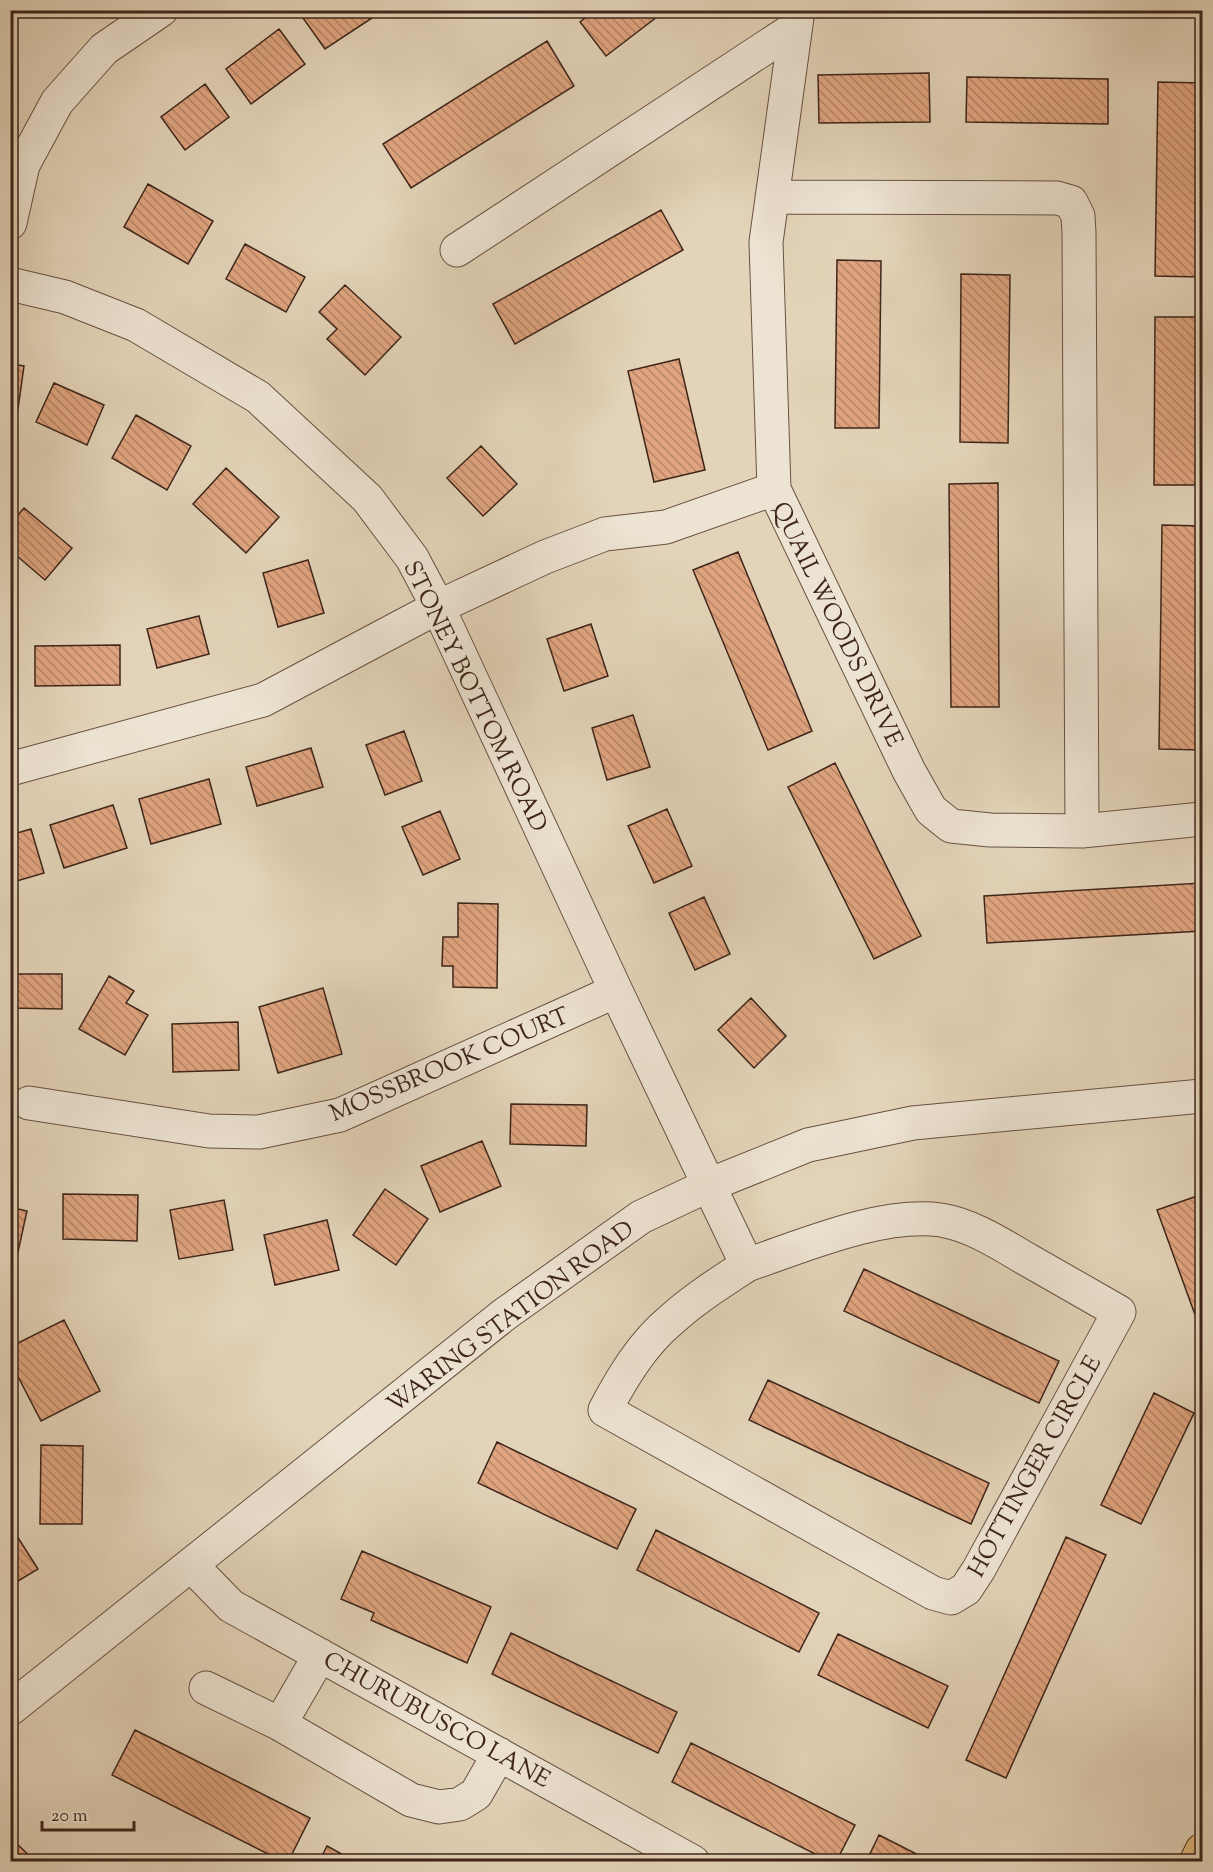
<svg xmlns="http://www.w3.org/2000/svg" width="1213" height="1872" font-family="'Sorts Mill Goudy',serif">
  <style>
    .building { fill: url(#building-back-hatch); stroke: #3e251a; stroke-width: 1.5 }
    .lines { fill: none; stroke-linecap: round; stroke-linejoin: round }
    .minor-casing { stroke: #675142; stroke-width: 35 }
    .major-casing { stroke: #3e251a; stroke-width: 35 }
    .minor { stroke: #ede3d2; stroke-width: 33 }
    .major { stroke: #e2ba7c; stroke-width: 33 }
    .labels { text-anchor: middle; stroke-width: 5; stroke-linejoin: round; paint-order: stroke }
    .street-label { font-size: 24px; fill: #3e251a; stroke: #ede3d2 }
  </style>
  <defs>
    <pattern id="building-back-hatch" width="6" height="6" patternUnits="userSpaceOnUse" patternTransform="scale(1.5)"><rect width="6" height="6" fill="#e0a580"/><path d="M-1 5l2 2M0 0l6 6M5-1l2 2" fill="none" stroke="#b78668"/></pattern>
  </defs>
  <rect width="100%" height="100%" fill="#e3d4b9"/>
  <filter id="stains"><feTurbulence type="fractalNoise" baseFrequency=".00333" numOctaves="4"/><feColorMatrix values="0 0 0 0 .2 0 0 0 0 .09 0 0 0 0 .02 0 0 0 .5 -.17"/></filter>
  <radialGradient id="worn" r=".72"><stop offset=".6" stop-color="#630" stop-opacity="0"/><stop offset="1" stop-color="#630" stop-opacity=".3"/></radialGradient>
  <path class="building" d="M314,10h53l5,8 -47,31 -22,-31z
    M595,10h71l-60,46 -26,-34z
    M1151,10h51v3h-51z
    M279,29l26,35 -54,40 -25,-35z
    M547,41l27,45 -163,102 -28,-44z
    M929,73l1,49 -111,1 -1,-48z
    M967,77l141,2v45l-142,-2z
    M1158,82l44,1 -2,194 -45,-1z
    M205,84l24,33 -44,33 -24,-33z
    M148,184l65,37 -25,43 -64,-37z
    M661,210l22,40 -168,94 -22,-40z
    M245,244l60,33 -19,35 -60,-33z
    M837,260l44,1 -2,167h-44z
    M961,274l49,1 -2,168 -48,-1z
    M345,285l56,52 -36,38 -38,-36 10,-10 -18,-17z
    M1155,317h46l-2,168h-45z
    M679,359l26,111 -51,12 -26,-111z
    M10,364l14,2 -6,43 -8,-1z
    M54,383l50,22 -17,40 -51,-23z
    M136,415l55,31 -24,44 -55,-32z
    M481,446l36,38 -34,32 -36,-38z
    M226,468l53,49 -33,36 -53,-49z
    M998,483l1,224h-48l-2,-223z
    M24,508l48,40 -27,32 -35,-30v-26z
    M1162,525l40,1v224l-43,-1z
    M738,552l74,179 -44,19 -75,-180z
    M308,560l16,53 -46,14 -15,-54z
    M199,616l10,38 -52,14 -10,-39z
    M591,624l17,52 -44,15 -17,-52z
    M120,645v40l-85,1v-40z
    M633,715l17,52 -43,13 -15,-52z
    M404,731l18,50 -37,14 -19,-50z
    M311,748l12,39 -66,19 -11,-39z
    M835,763l86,173 -47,23 -86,-172z
    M209,779l12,45 -70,20 -12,-45z
    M113,805l14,43 -63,20 -14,-43z
    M667,809l25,57 -38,17 -26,-57z
    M440,811l20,48 -37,16 -21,-48z
    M31,829l13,44 -34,10v-48z
    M1202,883v48l-215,12 -3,-47z
    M704,897l26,57 -35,16 -26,-57z
    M458,903l40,1 -1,84 -44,-1v-21h-11l1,-29h15z
    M10,974h52v35l-52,-1z
    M109,976l25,15 -8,12 22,12 -23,40 -46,-26z
    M323,988l19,66 -64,19 -19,-66z
    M751,998l35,38 -32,32 -36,-38z
    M238,1022l1,48 -66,2 -1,-48z
    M511,1104l76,1 -1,41 -76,-2z
    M482,1141l19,45 -61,26 -19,-46z
    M385,1189l43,30 -32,46 -43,-30z
    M63,1194l75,1 -1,46 -74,-2z
    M1200,1195l2,7v132l-45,-124z
    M224,1200l9,50 -54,9 -9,-49z
    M10,1207l17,4 -11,50 -6,-2z
    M327,1220l12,50 -64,15 -11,-50z
    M864,1269l195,92 -20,42 -195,-92z
    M64,1320l36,71 -59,30 -31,-60v-14z
    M768,1380l221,103 -18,41 -222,-104z
    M1154,1393l40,20 -53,111 -40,-19z
    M497,1442l139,67 -19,40 -139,-66z
    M41,1445l42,1 -1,78h-42z
    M656,1530l163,83 -20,39 -162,-82z
    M15,1533l23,36 -28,17v-50z
    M1066,1537l40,18 -100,223 -40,-18z
    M362,1551l129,56 -24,56 -96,-43 3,-7 -33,-14z
    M511,1633l166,79 -19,41 -166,-79z
    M838,1634l110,52 -20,42 -110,-53z
    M135,1730l175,88 -22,44h-4l-172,-87z
    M691,1743l164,82 -19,37h-5l-159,-80z
    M879,1835l53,27h-66z
    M14,1841l22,21h-26v-17z
    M327,1846l29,16h-37z
    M503,1856l11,6h-14z"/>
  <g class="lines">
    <defs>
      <path id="minor" d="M798,10l-32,232 8,247 135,282 22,39 20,16 39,4 92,1 120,-12
        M772,197l285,1 14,4 7,14 1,17 3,598
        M10,223l13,-58 34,-63 47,-53 57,-39
        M457,250l338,-222
        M10,284l55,13 71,28 122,72 109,101 45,60 26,49 178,384 131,274c-26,17 -53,34 -76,55 -29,24 -49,58 -66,90l328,183 18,5 15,-9 13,-20 140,-257c-30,-17 -60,-34 -91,-52 -26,-15 -56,-35 -87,-40 -60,-8 -138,26 -194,45
        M10,769l253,-69 175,-93 107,-50 60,-23 61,-7 108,-38
        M29,1103l180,28 50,1 81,-17 276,-124
        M191,1565l40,41 462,256
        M206,1688l74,36 131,76 28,7 21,-3 16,-10 23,-40
        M10,1709l495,-395 136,-97 68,-32 99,-40 105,-22 289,-27
        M280,1724l40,-69"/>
      <path id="major" d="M1196,1862l6,-12"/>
    </defs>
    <use href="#minor" class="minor-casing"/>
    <use href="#major" class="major-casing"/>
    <use href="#minor" class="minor"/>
    <use href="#major" class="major"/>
  </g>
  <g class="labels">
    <g class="street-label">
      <text transform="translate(838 624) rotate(64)" y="8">QUAIL WOODS DRIVE</text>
      <text transform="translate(476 696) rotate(64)" y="8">STONEY BOTTOM ROAD</text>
      <text transform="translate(449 1064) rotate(-23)" y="8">MOSSBROOK COURT</text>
      <text transform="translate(510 1316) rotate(-37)" y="8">WARING STATION ROAD</text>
      <text transform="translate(1034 1466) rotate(-61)" y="8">HOTTINGER CIRCLE</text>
      <text transform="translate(437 1719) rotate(29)" y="8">CHURUBUSCO LANE</text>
    </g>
  </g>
  <rect width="1213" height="1872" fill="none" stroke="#e3d4b9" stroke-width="36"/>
  <rect x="12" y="12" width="1189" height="1848" fill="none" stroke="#3e251a" stroke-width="3"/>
  <rect x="18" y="18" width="1177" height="1836" fill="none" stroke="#3e251a" stroke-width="1.5"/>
  <path d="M42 1821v9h92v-9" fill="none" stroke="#3e251a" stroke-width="3"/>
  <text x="51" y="1821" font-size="18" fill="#3e251a" stroke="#ede3d2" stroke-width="4.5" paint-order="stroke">20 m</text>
  <rect width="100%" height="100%" filter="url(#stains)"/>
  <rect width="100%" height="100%" fill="url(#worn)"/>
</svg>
